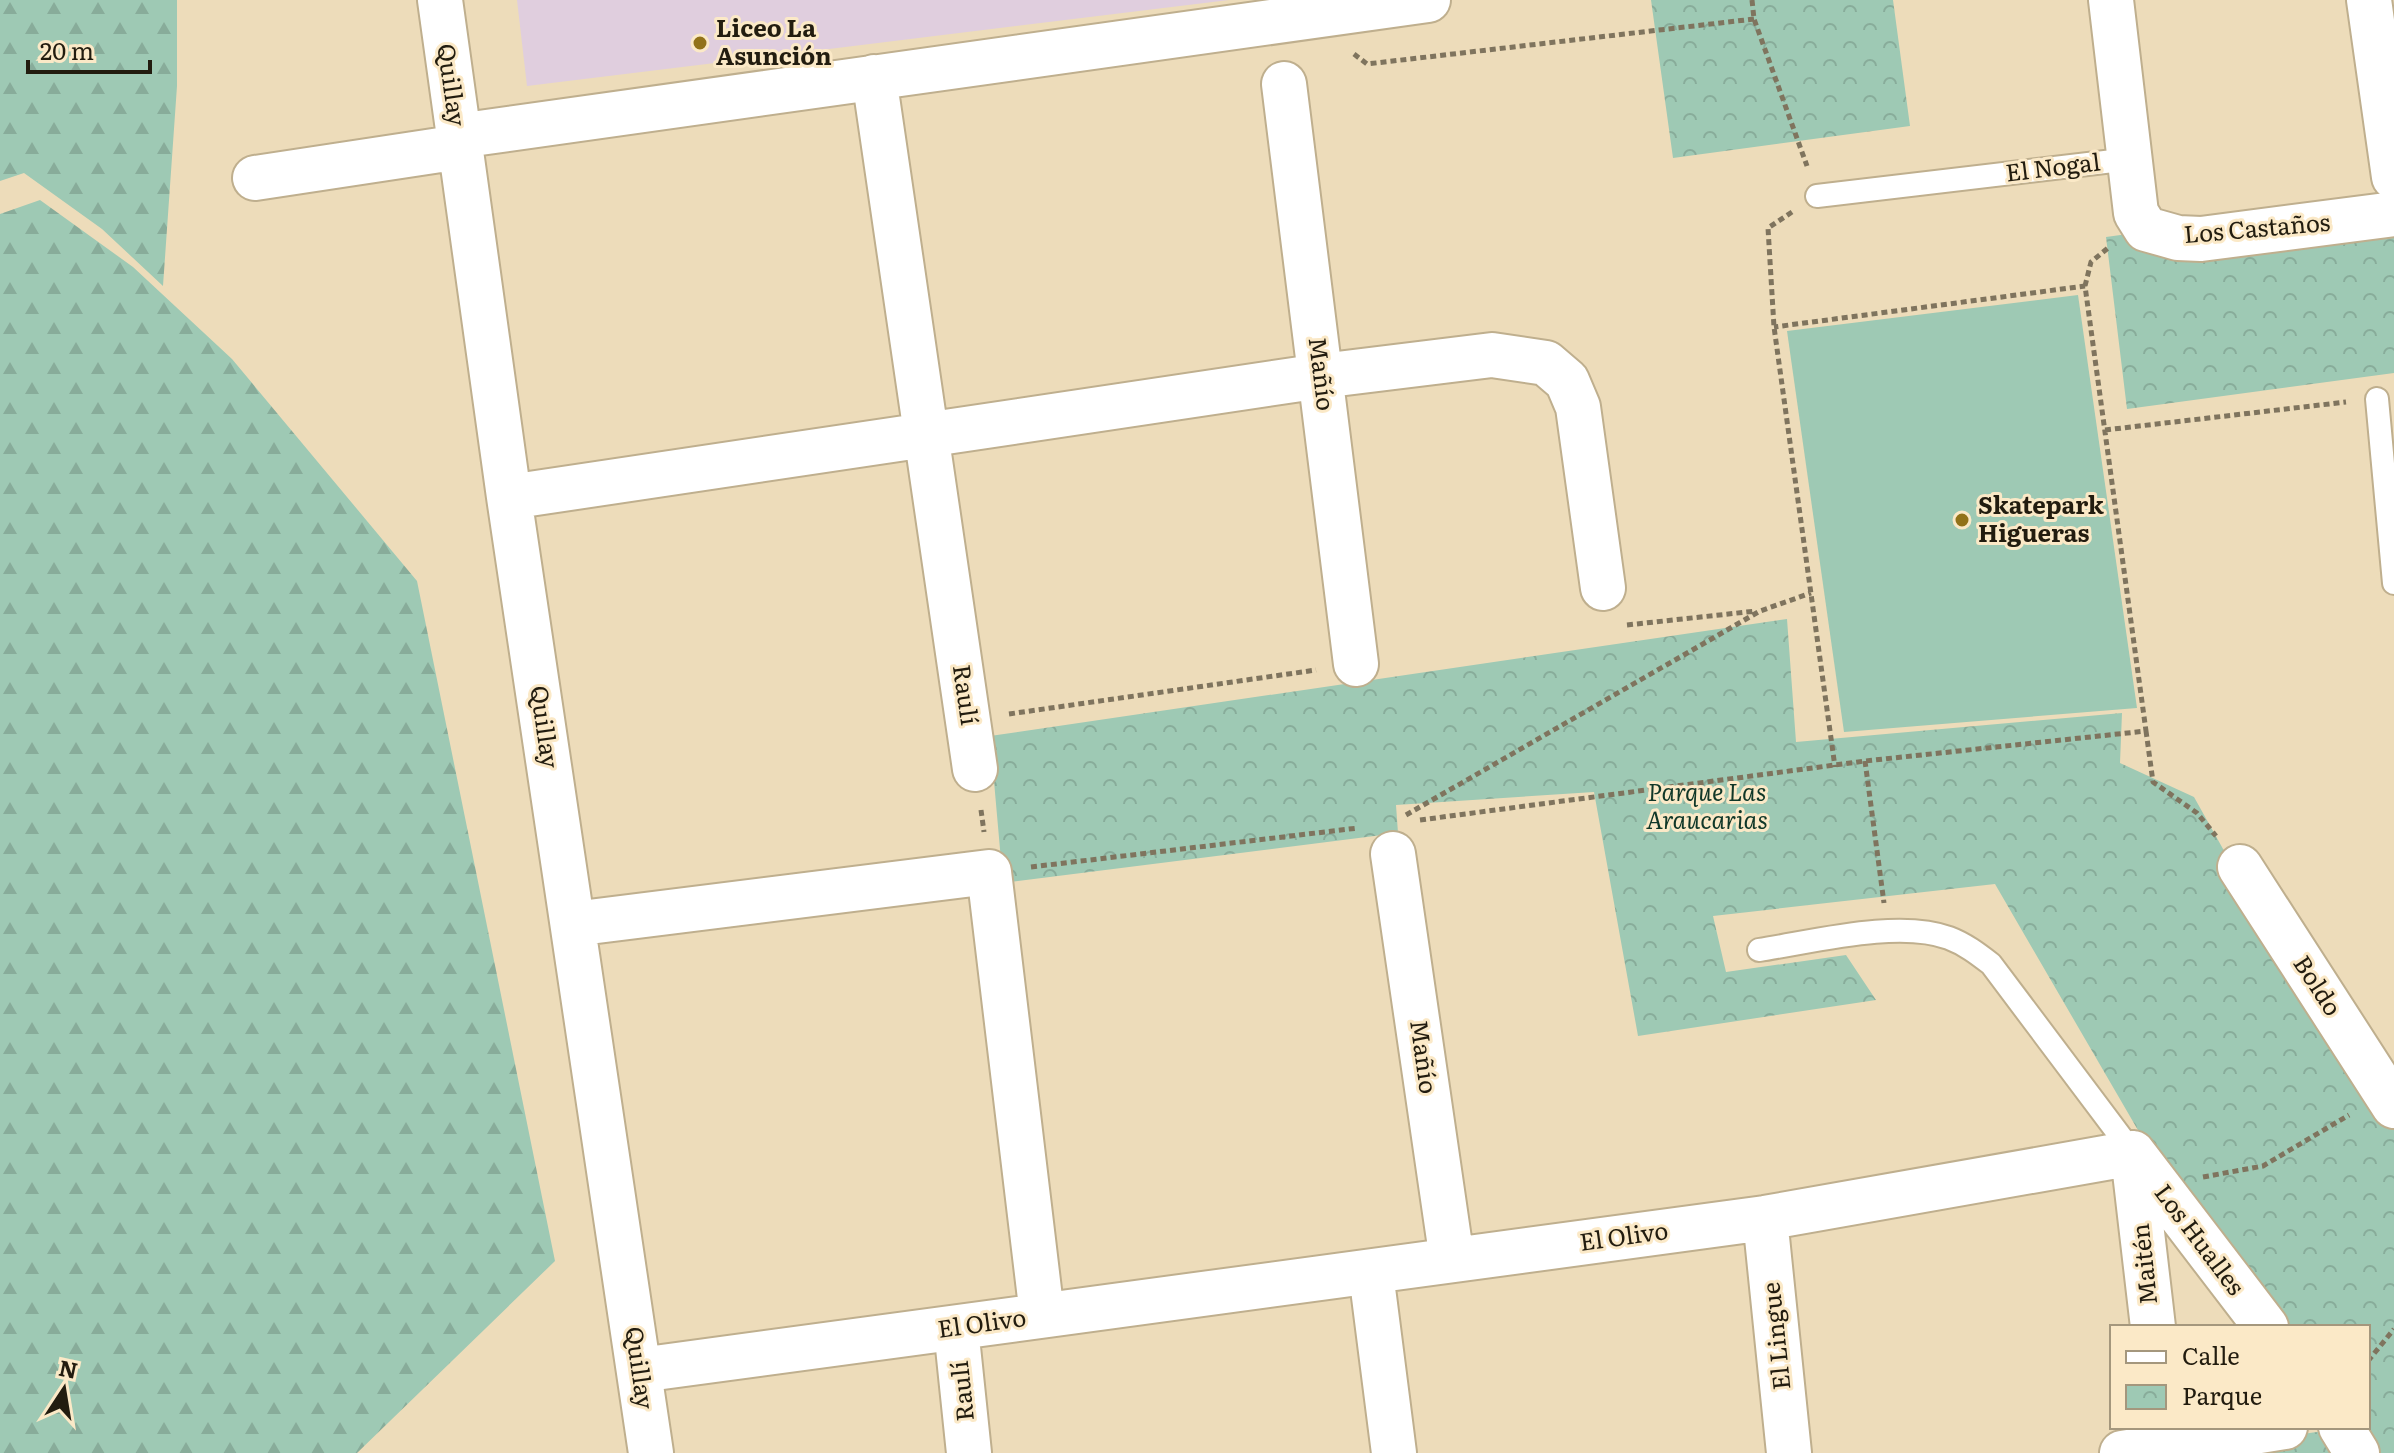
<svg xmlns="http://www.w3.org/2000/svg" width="2394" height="1453" font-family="Literata,serif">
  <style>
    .education { fill: #e0cede }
    .green { fill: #9ec9b4 }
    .forest { fill: url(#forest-firs) }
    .park { fill: url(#park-crowns) }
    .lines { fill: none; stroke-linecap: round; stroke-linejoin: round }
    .service-casing { stroke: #bfaf8e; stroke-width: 26 }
    .minor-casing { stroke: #bfaf8e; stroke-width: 48 }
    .path { stroke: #7f745e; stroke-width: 5; stroke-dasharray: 6 4; stroke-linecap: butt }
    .service { stroke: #fff; stroke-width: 22 }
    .minor { stroke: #fff; stroke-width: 44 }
    .poi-dot { fill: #927219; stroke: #fbe9c7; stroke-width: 3 }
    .labels { text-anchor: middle; stroke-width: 6; stroke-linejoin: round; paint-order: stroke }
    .poi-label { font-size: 24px; font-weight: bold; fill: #221c0f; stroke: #fbe9c7; text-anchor: start }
    .street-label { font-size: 24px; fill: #221c0f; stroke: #fbe9c7 }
    .park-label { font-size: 24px; font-style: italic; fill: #103728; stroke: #fbe9c7 }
  </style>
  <defs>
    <pattern id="forest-firs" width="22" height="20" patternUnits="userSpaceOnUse" patternTransform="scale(2)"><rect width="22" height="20" fill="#9ec9b4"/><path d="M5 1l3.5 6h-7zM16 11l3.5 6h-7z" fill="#88ac9a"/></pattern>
    <pattern id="park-crowns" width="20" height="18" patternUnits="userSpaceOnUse" patternTransform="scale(2)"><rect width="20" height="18" fill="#9ec9b4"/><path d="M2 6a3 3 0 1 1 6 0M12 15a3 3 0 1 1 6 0" fill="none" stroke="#88ac9a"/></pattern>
  </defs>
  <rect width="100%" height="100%" fill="#eddcba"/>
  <path class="education" d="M517,0h712l-702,86z"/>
  <path class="green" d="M2078,295l59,413 -293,24 -57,-401z"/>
  <path class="forest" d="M0,0h177v86l-14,200 -61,-57 -78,-56 -24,8z
    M40,200l93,67 99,92 185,222 138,680 -198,192h-357v-1239z"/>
  <path class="park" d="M1651,0h242l17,126 -237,32z
    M2394,197v176l-267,36 -21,-172z
    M1787,619l9,123 326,-29 -2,50 74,34 162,290 38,-6v372h-227l157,-22 -1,-4h45v-100h-111l-36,-54 -226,-389 -282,32 13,56 120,-17 30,45 -238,36 -44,-244 -198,13 2,28 -395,50 -13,-147z"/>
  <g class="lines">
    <defs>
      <path id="service" d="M1817,196l313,-37
        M2377,399l17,184
        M1759,950c53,-8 140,-31 190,-12 16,6 29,16 42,26l142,189"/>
      <path id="minor" d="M440,0l69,497 142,956
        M2111,0l25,213 10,16 32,9 23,1 193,-25
        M2369,0l25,177
        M874,77l101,692
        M1284,84l72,580
        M458,136l970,-136
        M255,178l205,-31
        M509,497l812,-121 171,-21 54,8 21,18 11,26 25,181
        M1393,854l59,406
        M2240,867l154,239
        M573,924l416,-52 53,443
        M2133,1153l133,174
        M2133,1155l20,172
        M1765,1218l24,235
        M1371,1273l23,180
        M956,1328l13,125
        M640,1370l1125,-152 368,-65
        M2341,1427l16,26
        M2122,1453l163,-26"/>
    </defs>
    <use href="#service" class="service-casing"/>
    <use href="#minor" class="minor-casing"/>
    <path class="path" d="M1752,0l2,19 53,147
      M1354,54l13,10 387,-45
      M1792,212l-24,16 6,99 61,440
      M2085,286l6,-24 17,-14
      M2105,430l241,-28
      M1627,625l129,-14
      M1009,714l307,-44
      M2146,731l7,51 44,31 19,23
      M1865,761l19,142
      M981,810l3,22
      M1406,815l354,-204 51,-18
      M1420,820l445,-59 281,-30 -61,-445 -311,41
      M1031,867l327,-39
      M2203,1177l60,-11 86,-51
      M2368,1361l26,-32"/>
    <use href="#service" class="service"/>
    <use href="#minor" class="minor"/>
  </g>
  <g class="poi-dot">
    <circle cx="700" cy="43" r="8"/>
    <circle cx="1962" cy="520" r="8"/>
  </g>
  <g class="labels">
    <g class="poi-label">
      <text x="716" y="37">Liceo La<tspan x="716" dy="28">Asunción</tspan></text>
      <text x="1978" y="514">Skatepark<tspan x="1978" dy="28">Higueras</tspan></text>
    </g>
    <g class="street-label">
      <text transform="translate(451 85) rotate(82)" y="8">Quillay</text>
      <text transform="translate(2053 168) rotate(-7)" y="8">El Nogal</text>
      <text transform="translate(2257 229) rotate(-5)" y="8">Los Castaños</text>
      <text transform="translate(1321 374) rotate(83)" y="8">Mañío</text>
      <text transform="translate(965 695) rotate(82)" y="8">Raulí</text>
      <text transform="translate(544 727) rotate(82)" y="8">Quillay</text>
      <text transform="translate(2317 986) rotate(57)" y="8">Boldo</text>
      <text transform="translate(1423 1057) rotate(82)" y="8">Mañío</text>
      <text transform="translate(1624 1237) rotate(-8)" y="8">El Olivo</text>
      <text transform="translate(2199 1240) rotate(53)" y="8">Los Hualles</text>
      <text transform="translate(2145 1264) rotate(-96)" y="8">Maitén</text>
      <text transform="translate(982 1324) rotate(-8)" y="8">El Olivo</text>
      <text transform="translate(1777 1336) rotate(-96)" y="8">El Lingue</text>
      <text transform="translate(639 1368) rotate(82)" y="8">Quillay</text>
      <text transform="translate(963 1391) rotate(-96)" y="8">Raulí</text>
    </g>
    <g class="park-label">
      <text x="1707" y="801">Parque Las<tspan x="1707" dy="28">Araucarias</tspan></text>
    </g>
  </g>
  <rect x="2110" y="1325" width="260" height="104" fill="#fbe9c7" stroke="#a4977d" stroke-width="2"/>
  <rect x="2126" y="1351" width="40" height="12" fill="#ffffff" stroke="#a4977d" stroke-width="2"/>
  <text x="2182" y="1365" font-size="24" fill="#221c0f">Calle</text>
  <rect x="2126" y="1385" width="40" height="24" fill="url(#park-crowns)" stroke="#a4977d" stroke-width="2"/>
  <text x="2182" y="1405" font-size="24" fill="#221c0f">Parque</text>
  <g transform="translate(64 1389) rotate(12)" stroke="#fbe9c7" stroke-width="6" paint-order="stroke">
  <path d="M0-6L14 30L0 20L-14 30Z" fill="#221c0f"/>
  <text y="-12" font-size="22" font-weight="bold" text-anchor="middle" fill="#221c0f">N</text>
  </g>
  <path d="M28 60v12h122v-12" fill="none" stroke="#221c0f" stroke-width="4"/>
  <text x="40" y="60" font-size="24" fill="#221c0f" stroke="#fbe9c7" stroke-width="6" paint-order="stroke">20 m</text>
</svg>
